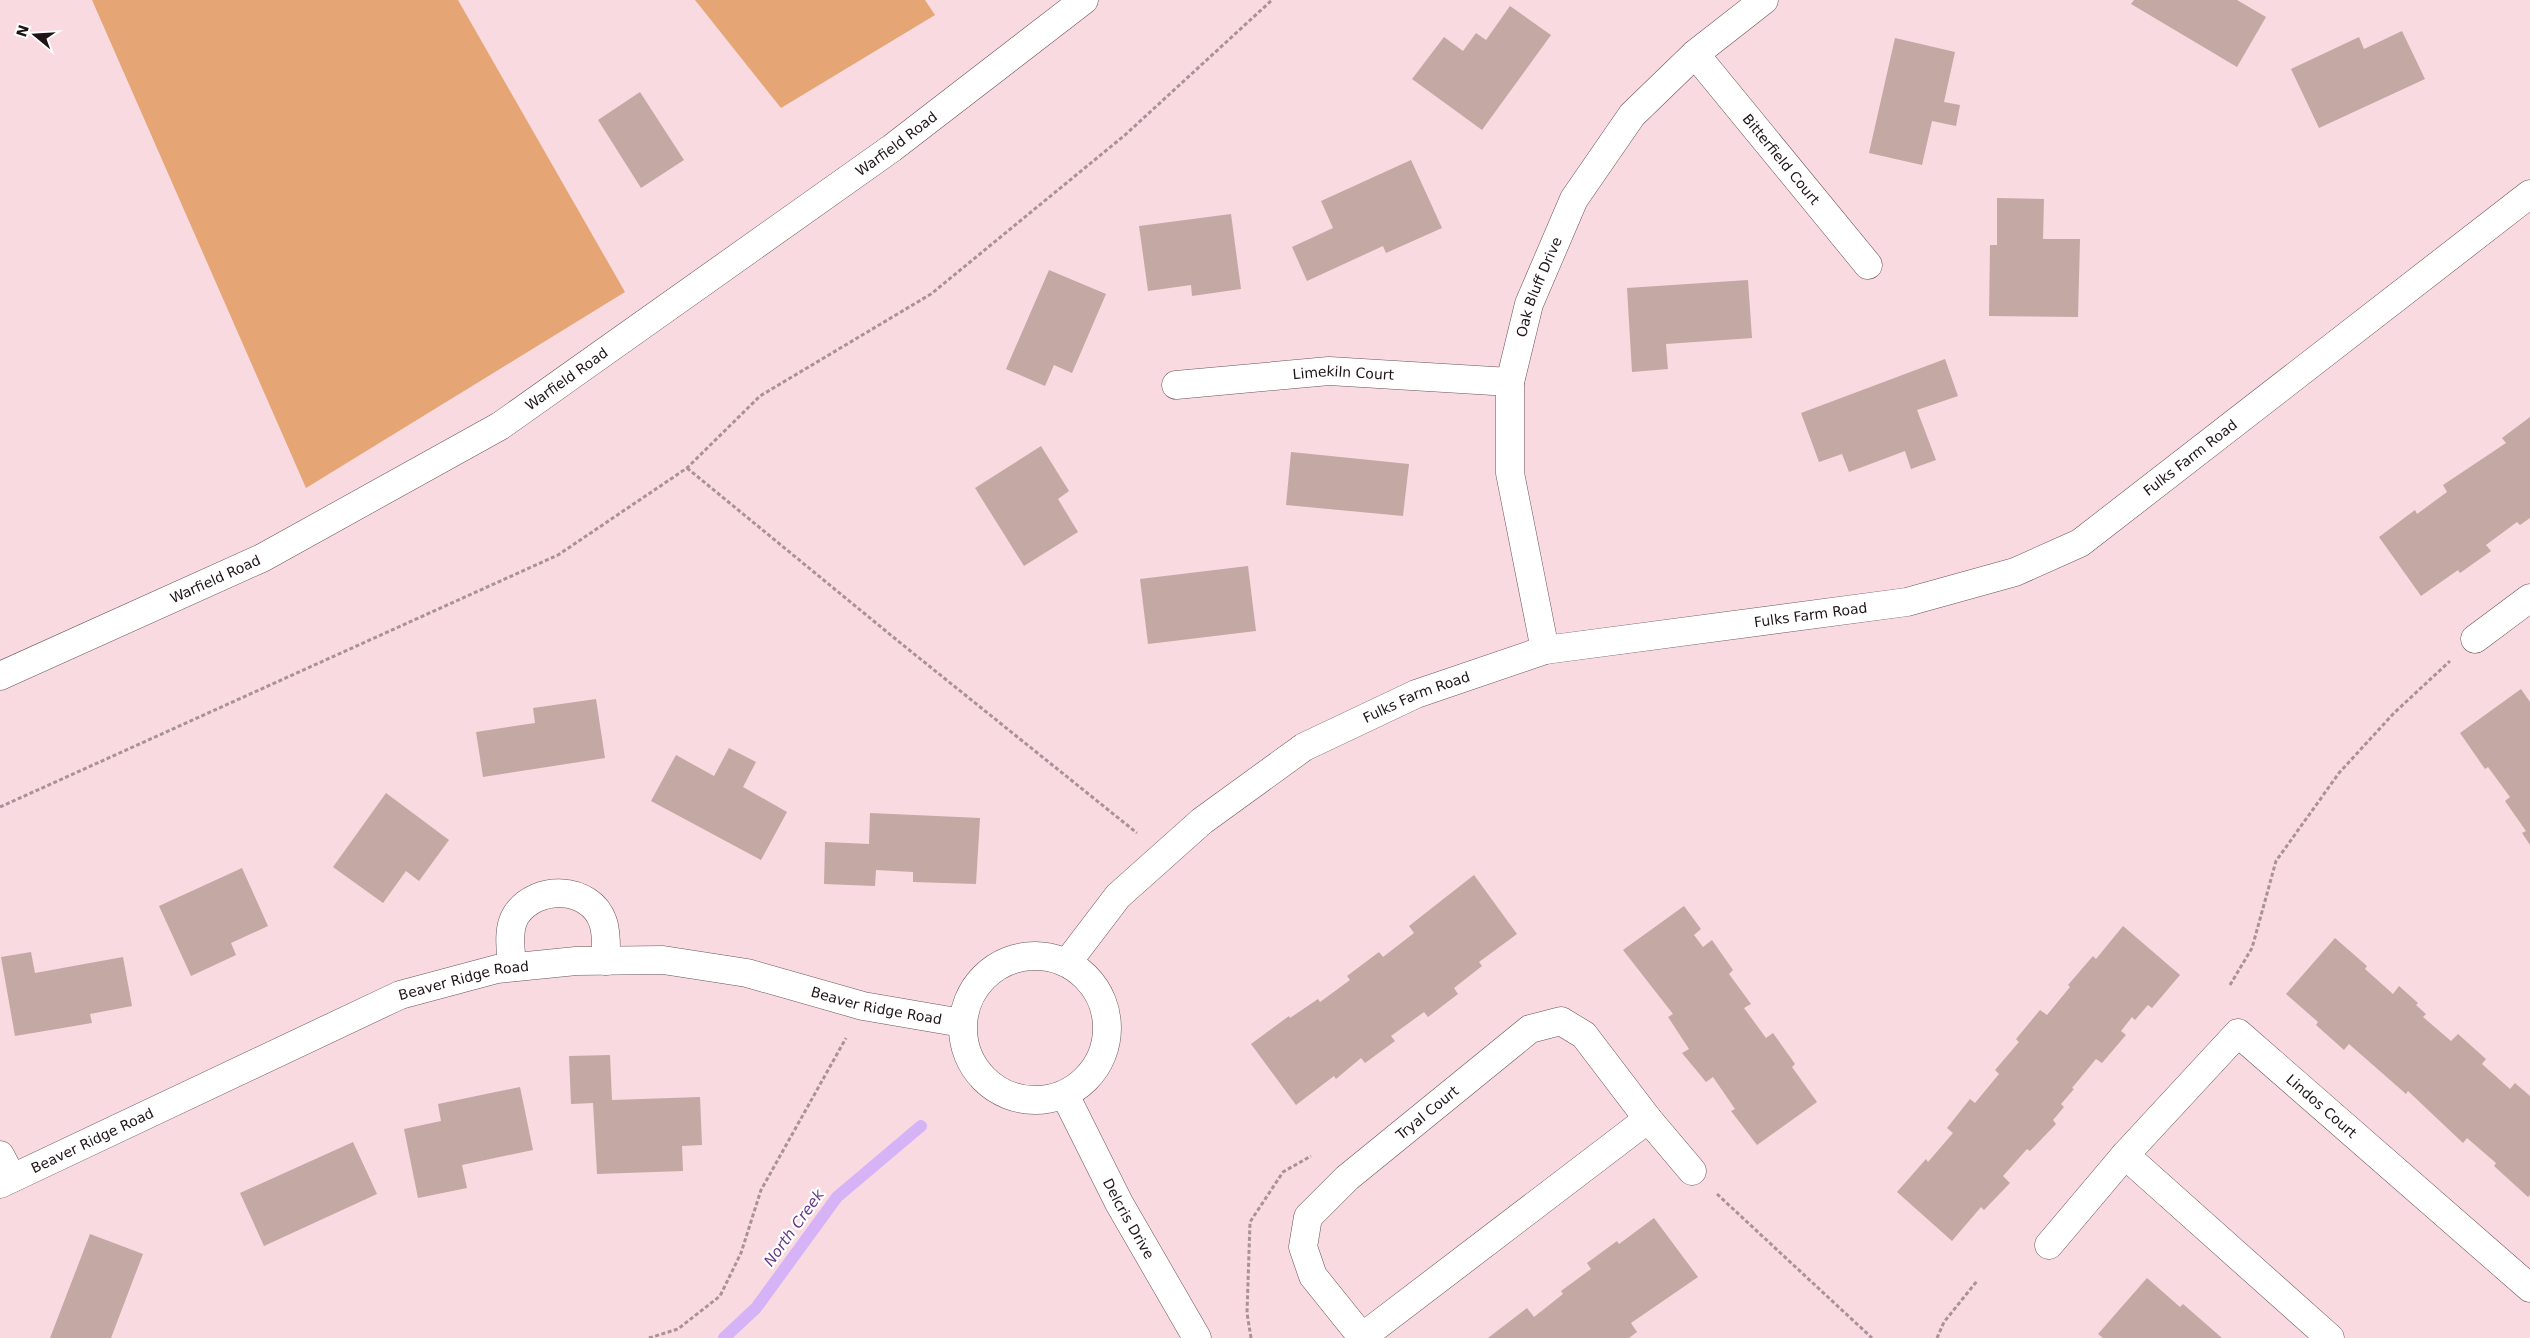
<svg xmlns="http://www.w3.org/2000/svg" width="2530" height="1338" font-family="'DejaVu Sans',sans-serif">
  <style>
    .forest { fill: #e6a575 }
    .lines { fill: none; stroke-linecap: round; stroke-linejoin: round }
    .stream { stroke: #d6b3f6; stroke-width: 12 }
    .building { fill: #c4a8a3 }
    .minor-casing { stroke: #6b5358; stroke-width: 29 }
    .path { stroke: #a99297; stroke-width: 3; stroke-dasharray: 4 2.5; stroke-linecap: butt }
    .minor { stroke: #fff; stroke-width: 28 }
    .labels { text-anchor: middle; stroke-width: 4.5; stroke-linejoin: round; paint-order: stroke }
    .street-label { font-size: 14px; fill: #1f1517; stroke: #fff }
    .water-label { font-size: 15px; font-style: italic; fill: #663988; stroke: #fff }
  </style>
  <rect width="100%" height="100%" fill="#f8dae0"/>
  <path class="forest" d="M92,0h366l167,292 -319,196z
    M695,0h230l10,15 -154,93z"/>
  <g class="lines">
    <path class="stream" d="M724,1338l32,-30 81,-111 84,-71"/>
  </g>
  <path class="building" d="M2134,0h103l29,17 -29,50 -106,-63z
    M1510,6l41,29 -69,95 -70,-51 32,-42 19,14 13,-18 10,7z
    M2402,31l23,48 -106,49 -28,-59 68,-32 5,12z
    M1895,38l60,14 -11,50 16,3 -4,21 -24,-5 -10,44 -53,-12z
    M640,92l44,68 -43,28 -43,-68z
    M1411,160l31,68 -56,25 -3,-7 -76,35 -15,-34 41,-19 -12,-27z
    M1997,198l47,1 -1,40h37l-2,78 -89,-1 1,-71h7z
    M1231,214l10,75 -49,7 -1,-11 -43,6 -9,-65z
    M1049,270l57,24 -34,79 -18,-8 -9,21 -39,-17z
    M1748,280l4,58 -86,6 2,25 -36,3 -5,-84z
    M1945,359l13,37 -41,14 19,50 -25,9 -6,-18 -56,21 -7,-18 -23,8 -18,-49z
    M2530,417v101l-10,7 -3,-3 -31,23 5,6 -31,22 -2,-3 -37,26 -42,-59 36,-27 2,4 30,-22 -4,-7 63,-42 -4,-5z
    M1041,446l28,45 -11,8 20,33 -54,34 -49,-78z
    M1291,452l118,12 -6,52 -117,-11z
    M1248,566l8,65 -108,13 -8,-65z
    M2521,689l9,13v143l-8,-12 4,-2 -21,-30 5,-4 -22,-30 -3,2 -25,-36z
    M596,699l9,59 -122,19 -7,-45 59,-9 -2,-15z
    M729,748l27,14 -13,25 44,25 -26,48 -110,-59 25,-46 38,21z
    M386,793l63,47 -30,41 -13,-10 -23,32 -50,-36z
    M870,813l110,5 -4,66 -63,-2v-10l-37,-2 -1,16 -51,-2 1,-42 44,2z
    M242,868l26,58 -37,17 5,12 -45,21 -32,-70z
    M1474,875l43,59 -38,28 3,4 -28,22 4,6 -30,23 -4,-5 -33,24 4,5 -30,22 -4,-5 -25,21 -2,-3 -38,29 -45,-61 38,-28 1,2 28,-19 2,3 30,-22 -3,-4 32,-24 4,5 31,-24 -5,-7z
    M1684,906l17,23 -7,6 9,12 9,-7 21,30 -4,4 22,30 -7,4 22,30 7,-5 22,31 -3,3 25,35 -60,43 -26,-34 4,-2 -22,-32 -7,5 -24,-29 7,-4 -21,-32 5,-3 -50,-64z
    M2123,926l57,49 -28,33 -4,-3 -13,15 -3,-3 -11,14 5,4 -24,28 -6,-4 -24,29 2,1 -13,15 3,3 -11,13 3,4 -26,27 -3,-2 -24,27 7,7 -26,27 -3,-3 -29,34 -55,-49 29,-33 2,3 25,-29 -6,-5 23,-29 5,4 24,-29 -4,-4 24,-28 -3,-3 24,-29 7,5 23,-28 -2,-2 25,-29 3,3z
    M2335,938l32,28 -2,3 28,25 6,-8 19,17 -2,2 10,9 -3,3 28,24 7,-7 28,25 -4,5 28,25 5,-6 15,13v99l-2,2 -34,-31 2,-3 -29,-25 -4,5 -55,-52 -2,3 -57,-50 -5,6 -28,-25 2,-3 -32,-28z
    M31,952l4,21 88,-16 9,49 -42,8 2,9 -77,13 -14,-79z
    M610,1055l2,45 88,-3 2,48 -20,1 1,25 -86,3 -4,-71 -22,1 -2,-48z
    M520,1087l13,63 -71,15 5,23 -49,10 -14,-69 37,-8 -3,-17z
    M353,1142l24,52 -113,52 -24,-53z
    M1654,1218l44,59 -67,46 6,9 -8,6h-141l39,-30 7,9 29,-23 -2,-3 30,-22 -4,-6 30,-22 2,3z
    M90,1234l53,20 -32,84h-61z
    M2147,1278l33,29 3,-3 39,34h-119l-5,-4z"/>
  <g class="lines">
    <defs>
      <g id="minor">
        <path id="s1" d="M1695,54l173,211"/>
        <path id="s2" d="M1176,385l153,-14 181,11"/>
        <path d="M2475,639l55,-41"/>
        <path id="s3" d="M1545,650l-35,-177v-91l19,-78 45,-105 58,-84 63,-61 69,-54"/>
        <path id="s4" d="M0,676l262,-118 238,-132 392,-278 192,-148"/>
        <circle cx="1035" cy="1028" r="72"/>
        <path id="s5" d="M1067,963l51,-67 84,-75 102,-74 112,-53 129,-44 362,-48 108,-30 65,-29 450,-349"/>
        <path d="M512,967c-1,-16 -5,-38 4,-52 20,-31 75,-29 87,7 4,11 3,27 3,39"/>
        <path id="s6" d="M1065,1095l54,108 78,135"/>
        <path d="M0,1155l12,23"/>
        <path d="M2125,1155l205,183"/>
        <path id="s7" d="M0,1184l400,-189 97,-26 79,-8 87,-1 84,13 116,33 99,17"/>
        <path id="s8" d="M2049,1245l76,-90 113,-122 292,255"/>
        <path id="s9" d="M1362,1337l-49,-61 -10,-29 5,-30 39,-39 183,-149 31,-8 23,14 64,84 44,52"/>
        <path d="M1361,1338l287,-219"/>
      </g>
    </defs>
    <use href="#minor" class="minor-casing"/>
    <path class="path" d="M687,468l211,173 239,192
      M0,807l558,-252 129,-87 73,-72 171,-102 194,-159 147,-135
      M2230,985l22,-37 24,-87 63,-88 55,-60 56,-52
      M1717,1194l155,144
      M649,1338l29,-9 42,-33 21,-43 20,-63 85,-152
      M1251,1338l-4,-25 3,-91 33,-50 28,-16
      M1937,1338l7,-16 33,-41"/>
    <use href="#minor" class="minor"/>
  </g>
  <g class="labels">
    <g class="street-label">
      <text dy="5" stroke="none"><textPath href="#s4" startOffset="1046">Warfield Road</textPath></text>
      <text dy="5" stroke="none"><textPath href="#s1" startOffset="136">Bitterfield Court</textPath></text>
      <text dy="5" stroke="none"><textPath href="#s3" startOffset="371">Oak Bluff Drive</textPath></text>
      <text dy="5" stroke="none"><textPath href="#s2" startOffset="168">Limekiln Court</textPath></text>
      <text dy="5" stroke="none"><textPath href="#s4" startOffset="641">Warfield Road</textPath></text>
      <text dy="5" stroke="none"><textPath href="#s5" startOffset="1271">Fulks Farm Road</textPath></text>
      <text dy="5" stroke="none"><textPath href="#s4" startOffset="236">Warfield Road</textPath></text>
      <text dy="5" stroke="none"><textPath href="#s5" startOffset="851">Fulks Farm Road</textPath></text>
      <text dy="5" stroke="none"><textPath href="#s5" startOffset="446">Fulks Farm Road</textPath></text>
      <text dy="5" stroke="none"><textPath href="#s7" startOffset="508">Beaver Ridge Road</textPath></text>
      <text dy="5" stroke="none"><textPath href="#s7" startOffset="928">Beaver Ridge Road</textPath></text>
      <text dy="5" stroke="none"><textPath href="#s8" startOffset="395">Lindos Court</textPath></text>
      <text dy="5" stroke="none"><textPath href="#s9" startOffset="298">Tryal Court</textPath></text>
      <text dy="5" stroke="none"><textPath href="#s7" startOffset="102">Beaver Ridge Road</textPath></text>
      <text dy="5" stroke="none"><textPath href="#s6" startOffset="139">Delcris Drive</textPath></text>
    </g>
    <g class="water-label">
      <text transform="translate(794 1228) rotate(-54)" y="5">North Creek</text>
    </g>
  </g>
  <g transform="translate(35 35) rotate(288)" stroke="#ffffff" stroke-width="4" paint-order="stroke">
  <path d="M0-4L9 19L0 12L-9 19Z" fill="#1f1517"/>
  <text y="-8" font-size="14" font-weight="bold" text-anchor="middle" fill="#1f1517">N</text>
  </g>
</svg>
